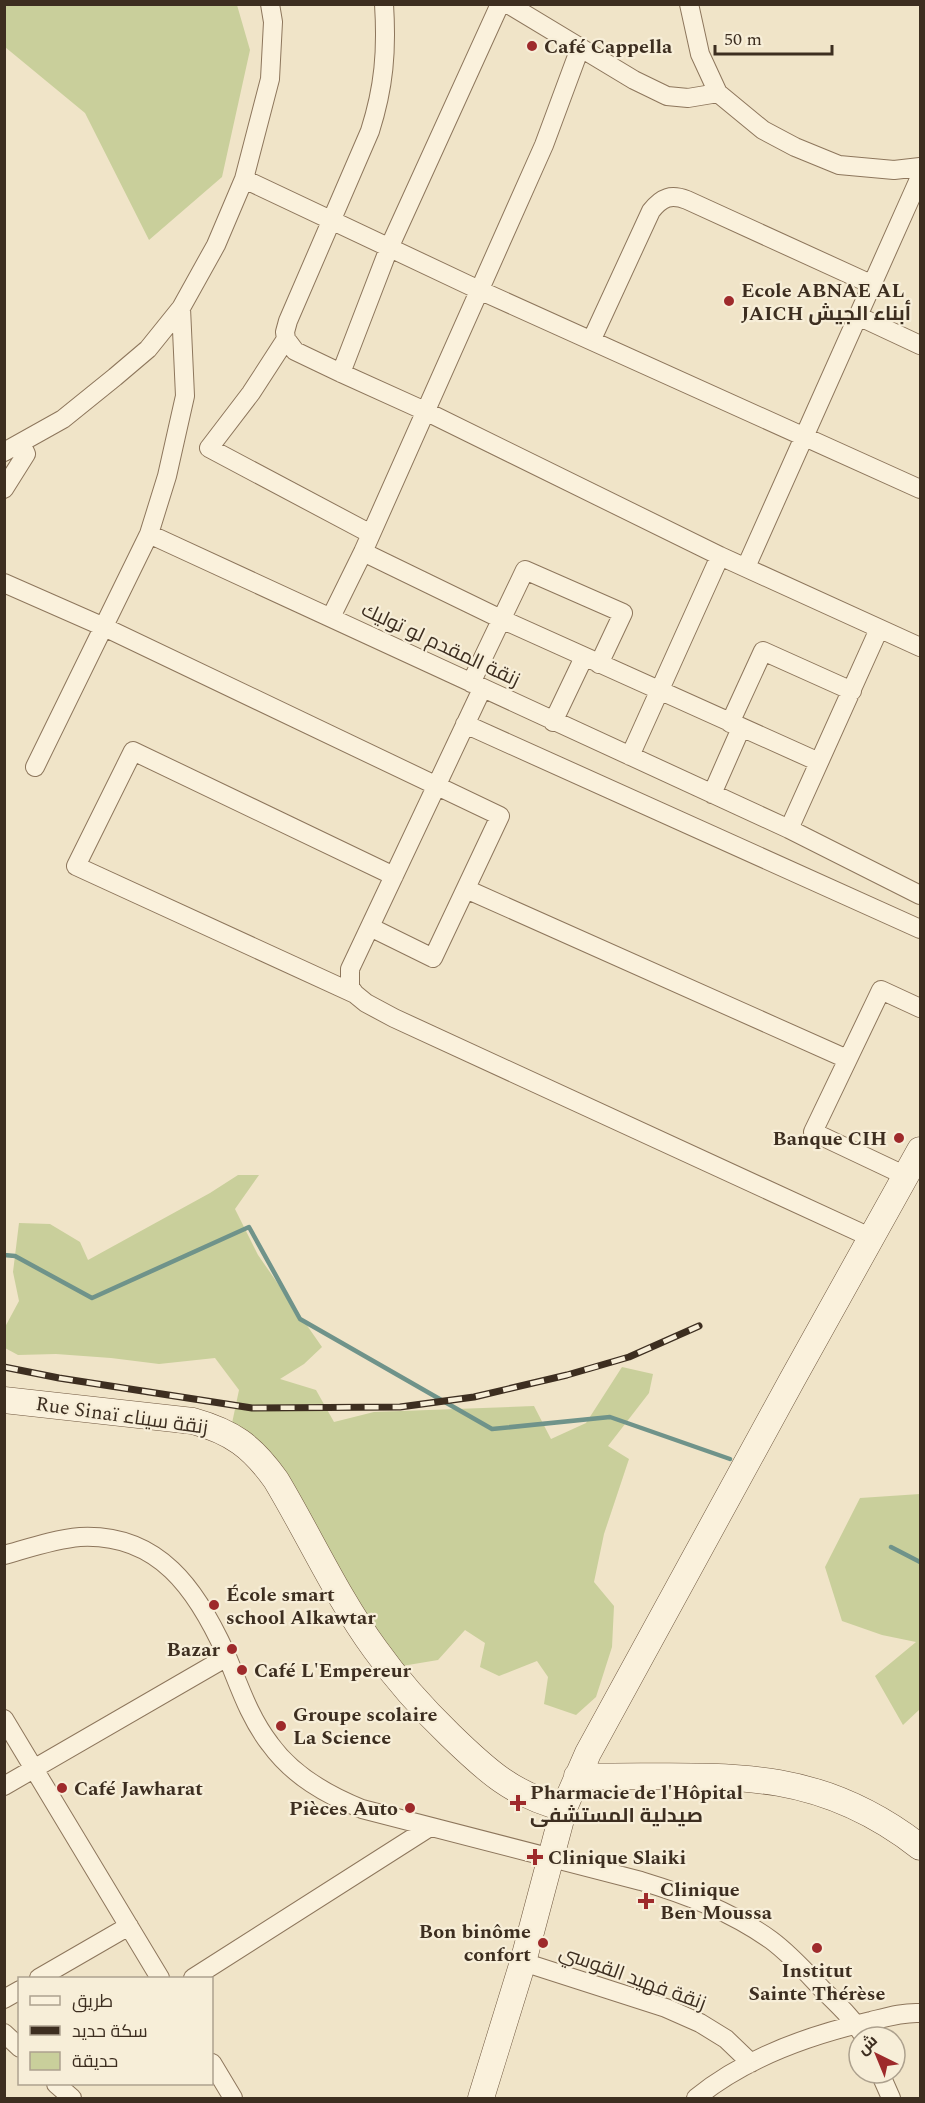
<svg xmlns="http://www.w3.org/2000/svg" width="925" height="2103" font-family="Spectral,Cairo,serif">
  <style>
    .green { fill: #c9cf9b }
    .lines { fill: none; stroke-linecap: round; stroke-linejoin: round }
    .stream { stroke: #6f938a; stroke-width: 4.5 }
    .street-casing { stroke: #8d765c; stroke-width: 20 }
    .secondary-casing { stroke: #6f573f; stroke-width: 27 }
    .street { stroke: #faf1dc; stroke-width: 18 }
    .secondary { stroke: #faf1dc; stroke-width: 26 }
    .rail-casing { stroke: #3d2e20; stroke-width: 7 }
    .rail { stroke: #f7eed8; stroke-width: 4.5; stroke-dasharray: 14; stroke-linecap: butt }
    .poi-dot { fill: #9e2a2b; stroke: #f7eed8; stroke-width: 2 }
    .labels { text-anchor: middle; stroke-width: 4.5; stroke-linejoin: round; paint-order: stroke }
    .poi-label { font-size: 20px; font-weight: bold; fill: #3d2e20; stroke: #f7eed8; text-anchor: start }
    .street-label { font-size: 20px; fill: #3d2e20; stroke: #f7eed8 }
  </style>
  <rect width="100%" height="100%" fill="#f0e4c8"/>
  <path class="green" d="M4,5h233l13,45 -28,127 -73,63 -64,-127 -80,-66z
    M238,1175h21l-24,34 23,46 64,92 -18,17 -24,15 36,11 18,32 40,-10 160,-6 17,33 35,-16 36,-56 31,7 -4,19 -41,53 21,13 -25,75 -10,48 20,24 -2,41 -16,50 -20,18 -32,-11 4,-27 -11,-16 -38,15 -19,-9 5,-24 -20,-13 -27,30 -36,6 -171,-238 8,-38 -24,-32 -56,6 -48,-6 -55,-4 -38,1 -13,-7v-21l14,-26 -6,-29 6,-49 31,1 30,18 8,18 122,-67z
    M920,1494v170h-1l1,45 -17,16 -28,-49 41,-34 -34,-7 -40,-14 -17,-54 35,-69z"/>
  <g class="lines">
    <path class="stream" d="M4,1255l11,1 77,42 157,-71 51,92 192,110 118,-12 120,42
      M891,1547l29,15"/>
    <defs>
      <path id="street" d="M508,4l126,76 33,16 21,2 30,-5
        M689,4l11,50 18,39 45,37 32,17 44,18 55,5 26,-3
        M244,179l235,111 441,199
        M858,316l62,29
        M286,339l9,12 46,22 84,38 295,145 200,91
        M592,339l59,-128c11,-14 20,-17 36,-11l186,85
        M341,373l48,-125 111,-244
        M4,452l59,-33 52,-42 33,-28 33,-41 35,-63 28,-66 26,-100 3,-57 -3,-18
        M4,489l22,-35 -5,-11
        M149,534l640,295 131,66
        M371,534l-162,-86 42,-55 35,-54 -1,-7 3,-11 82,-190c14,-44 17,-80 14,-127
        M363,552l138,67 318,143
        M746,567l174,-390
        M4,583l100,44 396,189 -67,142 -63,-31
        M331,617l32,-65 181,-407 36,-97
        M471,683l54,-113 98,43 -24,51
        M553,722l31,-65
        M730,723l33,-72 89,40
        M465,724l455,205
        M630,756l90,-200
        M35,767l114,-233 18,-58 18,-80 -4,-88
        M712,794l29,-66
        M789,829l90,-200
        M394,876l-261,-125 -57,115 279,128 11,9 28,15 478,220
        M466,889l381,170
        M355,994l-5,-7v-18l132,-280
        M906,1176l-93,-44 68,-142 39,18
        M4,1555c25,-7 51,-16 76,-18 79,-4 117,53 146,117 13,31 23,63 44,90 23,32 57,51 92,65l279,72c46,14 91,31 130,59 19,14 35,32 50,48 16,16 32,30 43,49
        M4,1719l156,259
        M4,1786l223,-129
        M523,1962l143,46 34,15 26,16 25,24
        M39,1978l90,-52
        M193,1978l237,-151
        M4,1999l16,-9
        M4,2033l16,15
        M212,2063l21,35
        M880,2073l11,25
        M56,2084l16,14
        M696,2098c49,-40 113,-63 175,-77 16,-4 33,-9 49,-8"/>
      <path id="secondary" d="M4,1400l189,21c39,11 59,25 83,59 33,55 61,117 99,169 22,31 48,60 75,86 37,36 63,60 114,73
        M577,1776c66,2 137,-4 202,7 52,9 100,32 141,64
        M481,2098l42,-136 41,-154 24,-55 204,-373 128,-230"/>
    </defs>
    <use href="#street" class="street-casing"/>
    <use href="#secondary" class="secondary-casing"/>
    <use href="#street" class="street"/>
    <use href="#secondary" class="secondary"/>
    <defs>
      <path id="rail" d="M4,1367l55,11 193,30 148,-1 74,-10 93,-22 62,-18 70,-31"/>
    </defs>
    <use href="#rail" class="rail-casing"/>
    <use href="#rail" class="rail"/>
  </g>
  <g class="poi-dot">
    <circle cx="532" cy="46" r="6"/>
    <circle cx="729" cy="301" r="6"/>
    <circle cx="899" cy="1138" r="6"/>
    <circle cx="214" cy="1605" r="6"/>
    <circle cx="232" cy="1649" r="6"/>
    <circle cx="242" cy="1670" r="6"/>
    <circle cx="281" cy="1726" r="6"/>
    <circle cx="62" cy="1788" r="6"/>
    <path d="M515 1794h6v6h6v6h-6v6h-6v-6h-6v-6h6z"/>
    <circle cx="410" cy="1808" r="6"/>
    <path d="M532 1848h6v6h6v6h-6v6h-6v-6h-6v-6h6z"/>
    <path d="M643 1892h6v6h6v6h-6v6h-6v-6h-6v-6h6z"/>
    <circle cx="543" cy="1943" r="6"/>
    <circle cx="817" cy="1948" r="6"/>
  </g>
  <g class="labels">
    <g class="poi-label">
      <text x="544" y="53">Café Cappella</text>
      <text x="741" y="297">Ecole ABNAE AL<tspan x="741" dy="23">JAICH أبناء الجيش</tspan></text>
      <text x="887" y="1145" text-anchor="end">Banque CIH</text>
      <text x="226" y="1601">École smart<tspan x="226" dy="23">school Alkawtar</tspan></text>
      <text x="220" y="1656" text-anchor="end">Bazar</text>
      <text x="254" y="1677">Café L'Empereur</text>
      <text x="293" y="1721">Groupe scolaire<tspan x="293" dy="23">La Science</tspan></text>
      <text x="74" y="1795">Café Jawharat</text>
      <text x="530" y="1799">Pharmacie de l'Hôpital<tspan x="530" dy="23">صيدلية المستشفى</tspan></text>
      <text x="398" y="1815" text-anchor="end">Pièces Auto</text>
      <text x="548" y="1864">Clinique Slaiki</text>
      <text x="660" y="1896">Clinique<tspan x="660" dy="23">Ben Moussa</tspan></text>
      <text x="531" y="1938" text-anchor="end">Bon binôme<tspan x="531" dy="23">confort</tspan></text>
      <text x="817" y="1977" text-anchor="middle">Institut<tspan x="817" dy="23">Sainte Thérèse</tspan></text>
    </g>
    <g class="street-label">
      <text transform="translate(441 644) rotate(25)" y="7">زنقة المقدم لو توليك</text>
      <text transform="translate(122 1415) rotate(8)" y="7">Rue Sinaï زنقة سيناء</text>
      <text transform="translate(633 1977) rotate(20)" y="7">زنقة فهيد القوسي</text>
    </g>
  </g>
  <rect width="925" height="2103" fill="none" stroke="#3d2e20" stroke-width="12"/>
  <rect x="18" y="1977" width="195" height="108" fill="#f7eed8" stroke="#ada18e" stroke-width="1.5"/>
  <rect x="30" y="1996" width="30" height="9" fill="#faf1dc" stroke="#ada18e" stroke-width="1.5"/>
  <text x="72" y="2007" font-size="18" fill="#3d2e20">طريق</text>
  <rect x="30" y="2026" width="30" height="9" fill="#3d2e20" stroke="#ada18e" stroke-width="1.5"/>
  <text x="72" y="2037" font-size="18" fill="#3d2e20">سكة حديد</text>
  <rect x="30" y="2052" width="30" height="18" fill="#c9cf9b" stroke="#ada18e" stroke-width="1.5"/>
  <text x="72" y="2067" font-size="18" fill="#3d2e20">حديقة</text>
  <g transform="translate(877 2055) rotate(317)"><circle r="28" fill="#f7eed8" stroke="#ada18e" stroke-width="1.5"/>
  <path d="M0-4.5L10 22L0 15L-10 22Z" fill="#9e2a2b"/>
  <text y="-9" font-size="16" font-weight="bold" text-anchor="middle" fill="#3d2e20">ش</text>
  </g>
  <path d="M715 45v9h117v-9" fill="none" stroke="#3d2e20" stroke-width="3"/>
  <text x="724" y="45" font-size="18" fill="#3d2e20" stroke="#f7eed8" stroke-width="4.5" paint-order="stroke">50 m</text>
</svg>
